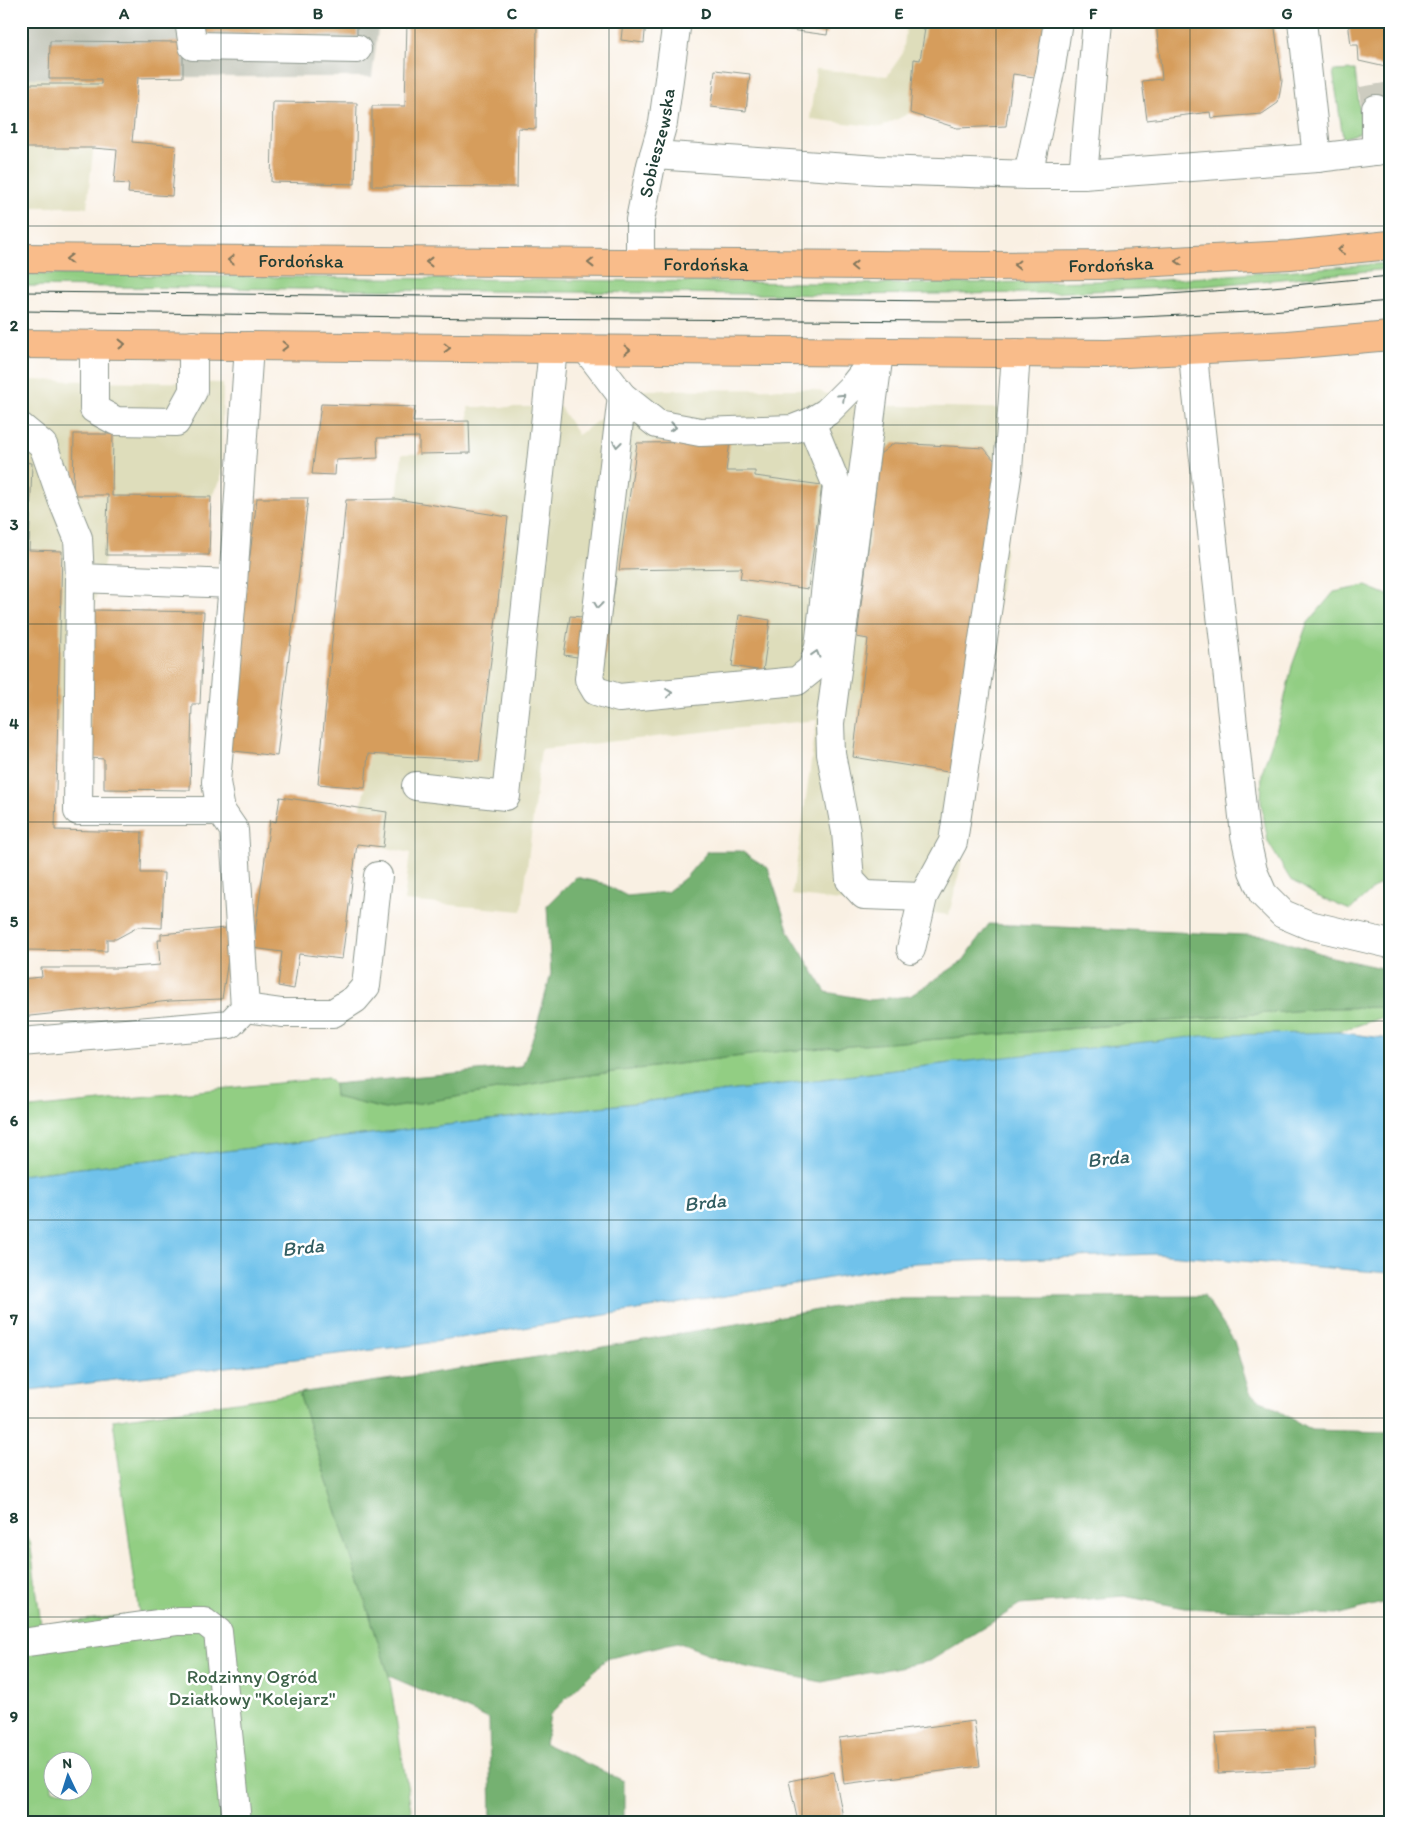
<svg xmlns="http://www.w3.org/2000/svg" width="1411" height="1843" font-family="Itim,sans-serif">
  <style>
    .built { fill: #deddbb }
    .industrial { fill: #c3c6b9 }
    .green { fill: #92ce83; stroke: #58865c; fill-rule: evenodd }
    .forest { fill: #75b171; stroke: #4a7752 }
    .water { fill: #6fc2eb; stroke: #478090 }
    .building { fill: #d69d5c }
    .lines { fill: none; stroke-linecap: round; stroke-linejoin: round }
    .minor-tunnel { stroke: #cdccc0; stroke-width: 28; stroke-dasharray: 28 14; stroke-linecap: butt }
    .minor-casing { stroke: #8c968c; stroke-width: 30 }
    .major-casing { stroke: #8c968c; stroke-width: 30 }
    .minor { stroke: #fff; stroke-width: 28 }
    .major { stroke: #f9bc8a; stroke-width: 28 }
    .tram { stroke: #1f3d34; stroke-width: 1 }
    .oneway { stroke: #81765b }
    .oneway2 { stroke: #8f9e9a }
    .grid { fill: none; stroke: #1f3d34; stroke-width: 1; stroke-opacity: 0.55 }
    .labels { text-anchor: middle; stroke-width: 5; stroke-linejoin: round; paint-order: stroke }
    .street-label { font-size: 19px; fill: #1f3d34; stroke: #fff }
    .park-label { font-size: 19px; fill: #3c6148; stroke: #fff }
    .water-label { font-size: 20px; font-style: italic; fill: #335e62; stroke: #fff }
    .neatline { fill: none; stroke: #1f3d34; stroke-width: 2 }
    .grid-label { font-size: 16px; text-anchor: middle; font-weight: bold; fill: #1f3d34 }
  </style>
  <rect width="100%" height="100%" fill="#fff"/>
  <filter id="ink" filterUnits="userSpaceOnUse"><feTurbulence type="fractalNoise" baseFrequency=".02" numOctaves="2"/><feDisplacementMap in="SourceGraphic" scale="10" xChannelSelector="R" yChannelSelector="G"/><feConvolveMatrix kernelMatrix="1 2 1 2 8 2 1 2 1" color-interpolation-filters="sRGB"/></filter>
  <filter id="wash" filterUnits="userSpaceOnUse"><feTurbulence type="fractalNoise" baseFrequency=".0096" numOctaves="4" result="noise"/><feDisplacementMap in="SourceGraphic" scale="20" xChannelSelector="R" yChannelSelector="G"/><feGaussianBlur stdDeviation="1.12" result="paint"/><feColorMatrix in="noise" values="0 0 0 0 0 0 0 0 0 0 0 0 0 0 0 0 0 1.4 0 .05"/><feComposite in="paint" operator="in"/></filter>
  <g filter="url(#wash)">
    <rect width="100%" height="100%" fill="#f9f0e3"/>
    <path class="built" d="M907,21h142l-8,57 -28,-4 -7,52 -96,-13 -29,14 -71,-8 6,-50 71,7 16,-23z
      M21,78l80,1 -14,128h-66z
      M21,380l202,3 -2,97 -10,17 -2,58h-103l-13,55 -4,148 -33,-27 -35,-1z
      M812,389l50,16 162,4 -58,434 -17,72 -157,-20 25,-175 -276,29 -19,162 -118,-10 6,-48 -27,-6 4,-35 -26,-4 4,-20 37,-334 68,-1 -2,-46h92l18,28 62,-45z"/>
    <path class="industrial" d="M21,21h358l-7,56h-189l-82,2 -80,-1z
      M1390,1817v5h-55z"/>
    <path class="green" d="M1355,70l7,62 -19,6 -10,-67z
      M1390,263v6l-184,17 -160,7 -211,2 -814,-9v-12l880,10 261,-4z
      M1366,586l24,10v289h-12l-28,25 -33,-14 -27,-17 -22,-37 -7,-40 1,-30 18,-53 12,-53 15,-42 27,-32z
      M1390,1007v8l-53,17 -387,31 -316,40 -613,72v-66l307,-31 6,6 1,13 50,12 188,-32 201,-25 558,-44z
      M299,1393l90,283 24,146h-392v-289l9,8 11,84 98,-11 -26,-194zM52,1760h30v30h-30z"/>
    <path class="forest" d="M708,851h33l27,17 21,64 37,60 44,8 40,-4 53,-35 26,-37 279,12 64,21 58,13v37l-58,1 -558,44 -201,25 -188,32 -50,-12 -1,-13 188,-17 13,-35 16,-58 -4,-68 29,-29 26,6 25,13 40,-4 19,-15z
      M1204,1296l30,45 16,53 61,36 79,2v169l-54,14 -151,-7 -61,-12 -104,9 -90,56 -108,21 -80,-16 -65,-24 -71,17 -56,56 -5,29 79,37v41h-133l-2,-103 -100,-43 -90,-283 298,-45 290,-50z"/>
    <path class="water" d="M1337,1032l53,7v234l-235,-19 -240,9 -183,32 -317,50 -394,46v-216l613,-72 316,-40 251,-27z"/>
    <g id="blocks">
      <path class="building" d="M21,21h7l-4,57h-3z
        M199,21h158v15l-158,-3z
        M407,21h130l-1,108 -18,-1 -1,59 -145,-1v-80h33z
        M623,21h23l-2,22 -23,-3z
        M761,21h68l-2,14 -66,-9z
        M923,21h126l-8,57 -28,-4 -7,52 -49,2 -47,-15 4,-54 6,1 5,-31h-3z
        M1156,21h118l8,60 -4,22 -16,11 -51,4 -1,-6 -63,8 -5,-39 20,-2z
        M1348,21h42v47l-31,-7 -1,-16h-7z
        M50,41l133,1v35l-45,1 -6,64 44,4 -4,50 -44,-3 1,-9 -15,-1 3,-33 -24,-2h-72v-64h80v-5h-52z
        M715,70l35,4 -4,37 -35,-4z
        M273,102l84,1 -2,81 -84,-2z
        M321,404l94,3 -2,15 56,-1 1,32 -51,1v-17l-42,1 1,20 -42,2 -1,15 -23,-1z
        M74,434h39l-1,62 99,1 -2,58h-103l2,-60h-35z
        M730,442l-4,29h29v5l67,9 -14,104 -68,-10 2,-11 -123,2 18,-127z
        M894,443l90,5 16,19 -46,306 -101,-16 15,-118 -11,-2 23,-183z
        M21,462l11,1 -3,87 33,1 -7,279 87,2 -1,41h23l-2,55 -24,-1 -22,12h-9v12l-86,-1z
        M257,498h51l-31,258 -51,-6z
        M397,499l111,18 -29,244 -111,-7 -3,34 -47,-4 28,-284z
        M589,574l27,4 -12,83 -40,-6 6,-39 13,1z
        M93,610l111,2 -4,92h-8l-2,86 -86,-1v-30l-15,-1z
        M739,615l31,5 -7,51 -31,-5z
        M280,797l107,15 -4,35 -26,-3 -15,115 -43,-5 -5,35 -16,-3 4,-34 -29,-4 17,-128 6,2z
        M226,928l2,31 -6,40 -52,2 -149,16v-38l21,-2 -1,-9h77l42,-3 -2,-25h3v-6z
        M974,1721l6,45 -136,18 -5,-46z
        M1313,1728l2,40 -97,5 -3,-40z
        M834,1772l10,50h-46l-9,-41z"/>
    </g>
  </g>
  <g filter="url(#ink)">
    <use href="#blocks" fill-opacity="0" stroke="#8c968c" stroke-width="1"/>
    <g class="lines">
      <path class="minor-tunnel" d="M1372,85l4,24"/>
      <defs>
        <g id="minor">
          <path d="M189,21l4,25 164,3"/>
          <path d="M1302,21l15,137"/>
          <path d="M1376,151v-42"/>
          <path d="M654,155l224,15 150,5h55l234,-17 73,-9"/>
          <path d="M1028,175l23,-108 7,-46"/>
          <path d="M1083,175l14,-154"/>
          <path id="s1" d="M640,263v-43l11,-55 12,-42 14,-102"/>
          <path d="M94,344v65l22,12 60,1 17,-31v-46"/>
          <path d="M587,350l35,46 35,28 43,8 93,-3 18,-7 16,-10 27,-27 25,-32"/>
          <path d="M1193,350l2,26 50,459 8,36 10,23 20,20 26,11 81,19"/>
          <path d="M879,353l-49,370 1,31 15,78 4,48 14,15 59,2"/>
          <path d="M622,396l-33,283 7,12 23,7 178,-17 15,-12 7,-22 18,-161 -26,-64"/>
          <path d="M21,427l22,18 19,54 16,39 2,40 -2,233h143"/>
          <path d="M80,578l153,6 16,-238"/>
          <path d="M416,786l90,10 47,-447"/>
          <path d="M911,949l12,-52 30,-55 55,-372 8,-117"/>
          <path d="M245,1008l37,5h51l22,-14 11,-13 12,-110"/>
          <path d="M21,1042l209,-18 15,-16 -11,-178 -13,-19 -5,-29 17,-198"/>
          <path d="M21,1643l157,-22h26l14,11 19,190"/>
        </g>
        <g id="major">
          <path id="s2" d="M21,258l963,8 116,-1 190,-10 100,-10"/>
          <path d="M21,344l1085,10 182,-9 102,-9"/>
        </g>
      </defs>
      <use href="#minor" class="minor-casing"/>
      <use href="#major" class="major-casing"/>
      <use href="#minor" class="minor"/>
      <use href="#major" class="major"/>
      <path class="tram" d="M21,292l926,9 192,-5 133,-9 118,-11
        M21,311l458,7 471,3 146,-2 175,-8 119,-10"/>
    </g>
    <defs><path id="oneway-chevron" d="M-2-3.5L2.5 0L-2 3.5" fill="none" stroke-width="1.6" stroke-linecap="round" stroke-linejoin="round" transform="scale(1.25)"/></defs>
    <g class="oneway">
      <use href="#oneway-chevron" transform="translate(1341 250) rotate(174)"/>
      <use href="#oneway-chevron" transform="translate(69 259) rotate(-179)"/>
      <use href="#oneway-chevron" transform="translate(231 260) rotate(-180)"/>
      <use href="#oneway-chevron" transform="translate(1179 261) rotate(177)"/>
      <use href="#oneway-chevron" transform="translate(429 262) rotate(-180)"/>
      <use href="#oneway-chevron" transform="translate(591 263) rotate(-180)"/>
      <use href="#oneway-chevron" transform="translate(1017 265) rotate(179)"/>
      <use href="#oneway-chevron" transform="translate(854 266) rotate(-179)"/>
      <use href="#oneway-chevron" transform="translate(122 344)"/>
      <use href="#oneway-chevron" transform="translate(285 346) rotate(1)"/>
      <use href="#oneway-chevron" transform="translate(447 348) rotate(1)"/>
      <use href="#oneway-chevron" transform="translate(627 350) rotate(1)"/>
    </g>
    <g class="oneway2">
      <use href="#oneway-chevron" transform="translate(842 397) rotate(-44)"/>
      <use href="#oneway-chevron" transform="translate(673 427) rotate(10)"/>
      <use href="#oneway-chevron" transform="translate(617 444) rotate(97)"/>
      <use href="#oneway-chevron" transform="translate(598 605) rotate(97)"/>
      <use href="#oneway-chevron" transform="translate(816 654) rotate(-73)"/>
      <use href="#oneway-chevron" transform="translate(669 693) rotate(-6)"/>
    </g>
  </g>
  <path class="grid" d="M221,21v1801M415,21v1801M609,21v1801M802,21v1801M996,21v1801M1190,21v1801M21,226h1369M21,425h1369M21,624h1369M21,822h1369M21,1021h1369M21,1220h1369M21,1418h1369M21,1617h1369"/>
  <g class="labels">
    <g class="street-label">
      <text dy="7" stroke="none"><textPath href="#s1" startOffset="122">Sobieszewska</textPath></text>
      <text dy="7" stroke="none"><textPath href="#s2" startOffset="280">Fordońska</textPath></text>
      <text dy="7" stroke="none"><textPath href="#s2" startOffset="1090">Fordońska</textPath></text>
      <text dy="7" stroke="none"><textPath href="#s2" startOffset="685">Fordońska</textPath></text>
    </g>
    <g class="park-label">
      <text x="252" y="1683">Rodzinny Ogród<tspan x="252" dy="22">Działkowy "Kolejarz"</tspan></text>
    </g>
    <g class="water-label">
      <text transform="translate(1108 1158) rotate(-6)" y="7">Brda</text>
      <text transform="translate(705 1202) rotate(-6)" y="7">Brda</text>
      <text transform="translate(303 1247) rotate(-6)" y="7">Brda</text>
    </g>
  </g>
  <rect width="1411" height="1843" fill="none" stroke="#fff" stroke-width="55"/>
  <g transform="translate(68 1776) rotate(356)"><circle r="24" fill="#ffffff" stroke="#a5b1ae"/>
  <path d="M0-4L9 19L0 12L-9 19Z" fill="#1f6fb2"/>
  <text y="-8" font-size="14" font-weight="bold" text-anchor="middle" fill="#1f3d34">N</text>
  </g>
  <rect x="28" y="28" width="1356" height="1788" class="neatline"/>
  <g class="grid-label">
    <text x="124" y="19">A</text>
    <text x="318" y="19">B</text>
    <text x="512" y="19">C</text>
    <text x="706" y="19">D</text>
    <text x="899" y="19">E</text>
    <text x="1093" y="19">F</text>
    <text x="1287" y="19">G</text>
    <text x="14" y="133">1</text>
    <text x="14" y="331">2</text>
    <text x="14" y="530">3</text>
    <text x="14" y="729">4</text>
    <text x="14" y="927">5</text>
    <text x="14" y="1126">6</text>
    <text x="14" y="1325">7</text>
    <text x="14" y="1523">8</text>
    <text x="14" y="1722">9</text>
  </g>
</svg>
